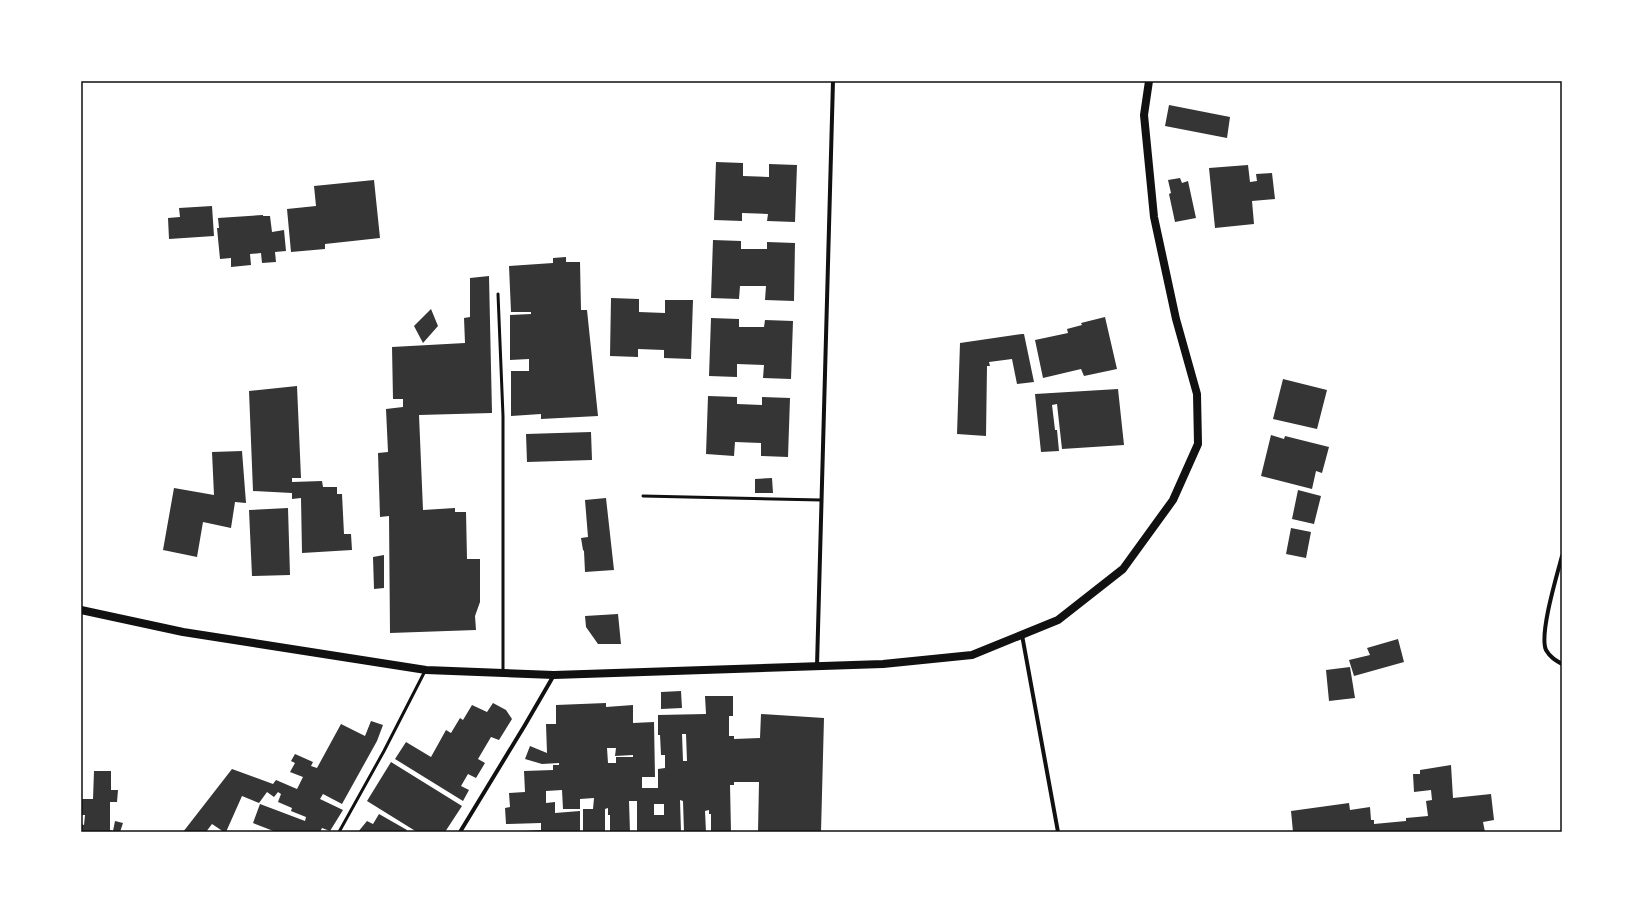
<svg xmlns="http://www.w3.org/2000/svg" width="1643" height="913" font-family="Inter,sans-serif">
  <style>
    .building { fill: #353535; fill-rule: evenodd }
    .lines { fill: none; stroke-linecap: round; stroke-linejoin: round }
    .service { stroke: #111; stroke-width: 3 }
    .minor { stroke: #111; stroke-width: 4 }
    .secondary { stroke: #111; stroke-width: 8 }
    .neatline { fill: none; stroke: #111; stroke-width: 1.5 }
  </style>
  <rect width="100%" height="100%" fill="#fff"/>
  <path class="building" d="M1169,105l61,12 -3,21 -62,-12z
    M716,162l27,1v13l26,1v-13l28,1 -2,57 -28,-1 1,-7 -26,-1v8l-28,-1z
    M1248,165l2,17 7,-1 -1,-7 16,-1 3,26 -23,2 2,23 -39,4 -6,-60z
    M1180,178l2,5 6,-2 8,37 -21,4 -6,-28 2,-1 -3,-13z
    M374,180l6,58 -55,6v5l-34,3 -4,-43 29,-3 -2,-20z
    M212,206l2,30 -45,3 -1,-21 12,-1 -1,-9z
    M263,215v1h7l2,16 12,-2 2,21 -11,1 1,10 -14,1 -1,-10 -11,1 1,11 -20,2v-9l-11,1 -3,-31h2l-1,-10z
    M713,240l28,1v8h26v-7l28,1 -1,58 -29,-1 1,-14h-26l-1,13 -28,-1z
    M566,257v5h14l1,48h6l11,106 -57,3v-5l-30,2v-45h18v-12l-19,1v-45l21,-1v-2h-20l-2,-46 44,-3v-5z
    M489,276l3,137 -73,2 4,95 32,-2v4h11l1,47h13v43l-5,14 1,14 -86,3 -1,-117 -9,1 -2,-64 10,-1 -2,-43 17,-2v-8h-10l-1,-52 73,-4 -1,-25 6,-1v-39z
    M611,298l28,1v13l26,1v-13h28l-2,59 -27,-1v-8l-26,-1v8l-28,-1z
    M431,309l7,17 -15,17 -9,-17z
    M1105,317l12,52 -33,7 -3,-7 -38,9 -8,-38 33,-7 -1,-4 15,-4 -1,-2z
    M711,318l28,1v8h25l1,-7 28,1 -2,58 -28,-1 1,-13 -27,-1v13l-28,-1z
    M1022,334h2l10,48 -17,2 -5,-25 -23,3 1,4h-3l-1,70 -29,-2 3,-91z
    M1283,379l44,11 -10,39 -44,-10z
    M297,386l4,92h-9v4l30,-1 1,6h14v7h5l2,40h7l1,16 -50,3 -1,-55 -9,1v-6l-39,-2 -4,-100z
    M1118,389l6,56 -62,4 -5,-45 -5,1 3,25h2l2,21 -18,1 -6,-58z
    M708,396l29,1v7l25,1v-8l28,1 -2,59 -27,-1v-13l-26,-1 -1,14 -28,-2z
    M591,432l1,28 -65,2 -1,-28z
    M1271,435l13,4 1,-3 44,11 -7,26 -6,-2 -4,18 -51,-13z
    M242,451l4,52 -11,-1 -4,26 -28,-6 -6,35 -34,-7 11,-62 40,7 -2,-43z
    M772,478l1,15h-18v-14z
    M1298,490l23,6 -7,28 -22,-5z
    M606,498l8,72 -29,2 -1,-21 -1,-1 -2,-12 7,-1 -3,-37z
    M288,508l2,67 -38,1 -3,-66z
    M1291,528l20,4 -5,26 -20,-4z
    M384,555v33l-10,1 -1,-32z
    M618,614l3,30h-23l-12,-17 -1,-11z
    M1398,639l6,23 -50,14 -5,-16 21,-5 -3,-7z
    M1350,667l5,31 -26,3 -3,-31z
    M681,691l1,17 -21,1v-17z
    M705,696h28v20h-4v20h5v3l26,-1 1,-24 63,4 -3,114h-63l1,-50h-25v3h-4l1,47h-20v-18h-2v-4l-4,1 1,21h-22l-1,-31 -3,-1 1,32h-44v-31h-8l1,31h-20v-17h-2v-7l-3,1v23h-22v-23h10l1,-11 -14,1v10h-17l-1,-19 -16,1v12l9,-1v11l25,-2v21h-56v-1l17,-1v-7l-35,1 -1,-16 5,-1 -1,-14 16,-1 -1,-21 29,-1v-5h6v-2l-17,1 -17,-5 5,-13 17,7 -1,-29h10v-19l50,-2v4l27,-2v18l21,-1 1,55h-13v11h16v-19l7,-1v-13h-4l-1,-20h-2v-20l48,-1zM682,734h4l1,27h-4zM607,748h9l-1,8 18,-1v2h-17v6h-8zM654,804h10v11h-10z
    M493,703l13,7 6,9 -13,21 -8,-3 -13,22 7,4 -9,15 -8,-4 -7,12 8,4 -6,11 -68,-42 11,-17 25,15 15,-27 5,3 9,-15 3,2 9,-15 15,7z
    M371,721l12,4 -6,16 -35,63 -19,-10 -3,5 23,11 -13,21 -8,-3 -2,4h-44l-23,-9 7,-19 45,17 1,-4 -15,-6 1,-3 -14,-6 3,-8 -3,-2 -4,5 -7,-5 -8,11 -17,-7 -16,36h-2l-12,-8 -6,8h-23l49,-63 41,15 3,-4 21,9 6,-12 -13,-5 5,-9 -4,-2 4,-7 18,8 -2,4 6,2 24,-44 24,12z
    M391,762l71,44 -17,26h-28l-50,-31z
    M1451,765l2,33 38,-4 3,26 -11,2 2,10h-192l-2,-21 58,-8 1,7 20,-3 1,13h3v4l32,-3v-3l22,-2 -2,-15 6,-1 -1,-10 -17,2 -1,-18h7v-4z
    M94,771h17v19h7l-1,12h-7v28l3,1 2,-10 8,2 -3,9h-39v-8l3,1 1,-10h-4v-16h12z
    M379,814l28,16 -1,2h-48l9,-11 6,3z"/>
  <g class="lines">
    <path class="service" d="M498,294l5,122v256
      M643,496l178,4
      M339,832l45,-81 41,-80"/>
    <path class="minor" d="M1562,556c-5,19 -23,78 -16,94 4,7 9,10 16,14
      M1022,635l36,197
      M817,666l16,-585
      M460,832l65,-107 29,-50"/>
    <path class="secondary" d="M81,610l102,22 243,38 128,5 329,-11 89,-9 86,-35 65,-51 50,-69 25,-56 -1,-50 -21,-75 -22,-102 -10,-102 5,-34"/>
  </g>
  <rect width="1643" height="913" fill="none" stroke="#ffffff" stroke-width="164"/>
  <rect x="82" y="82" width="1479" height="749" class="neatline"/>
</svg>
